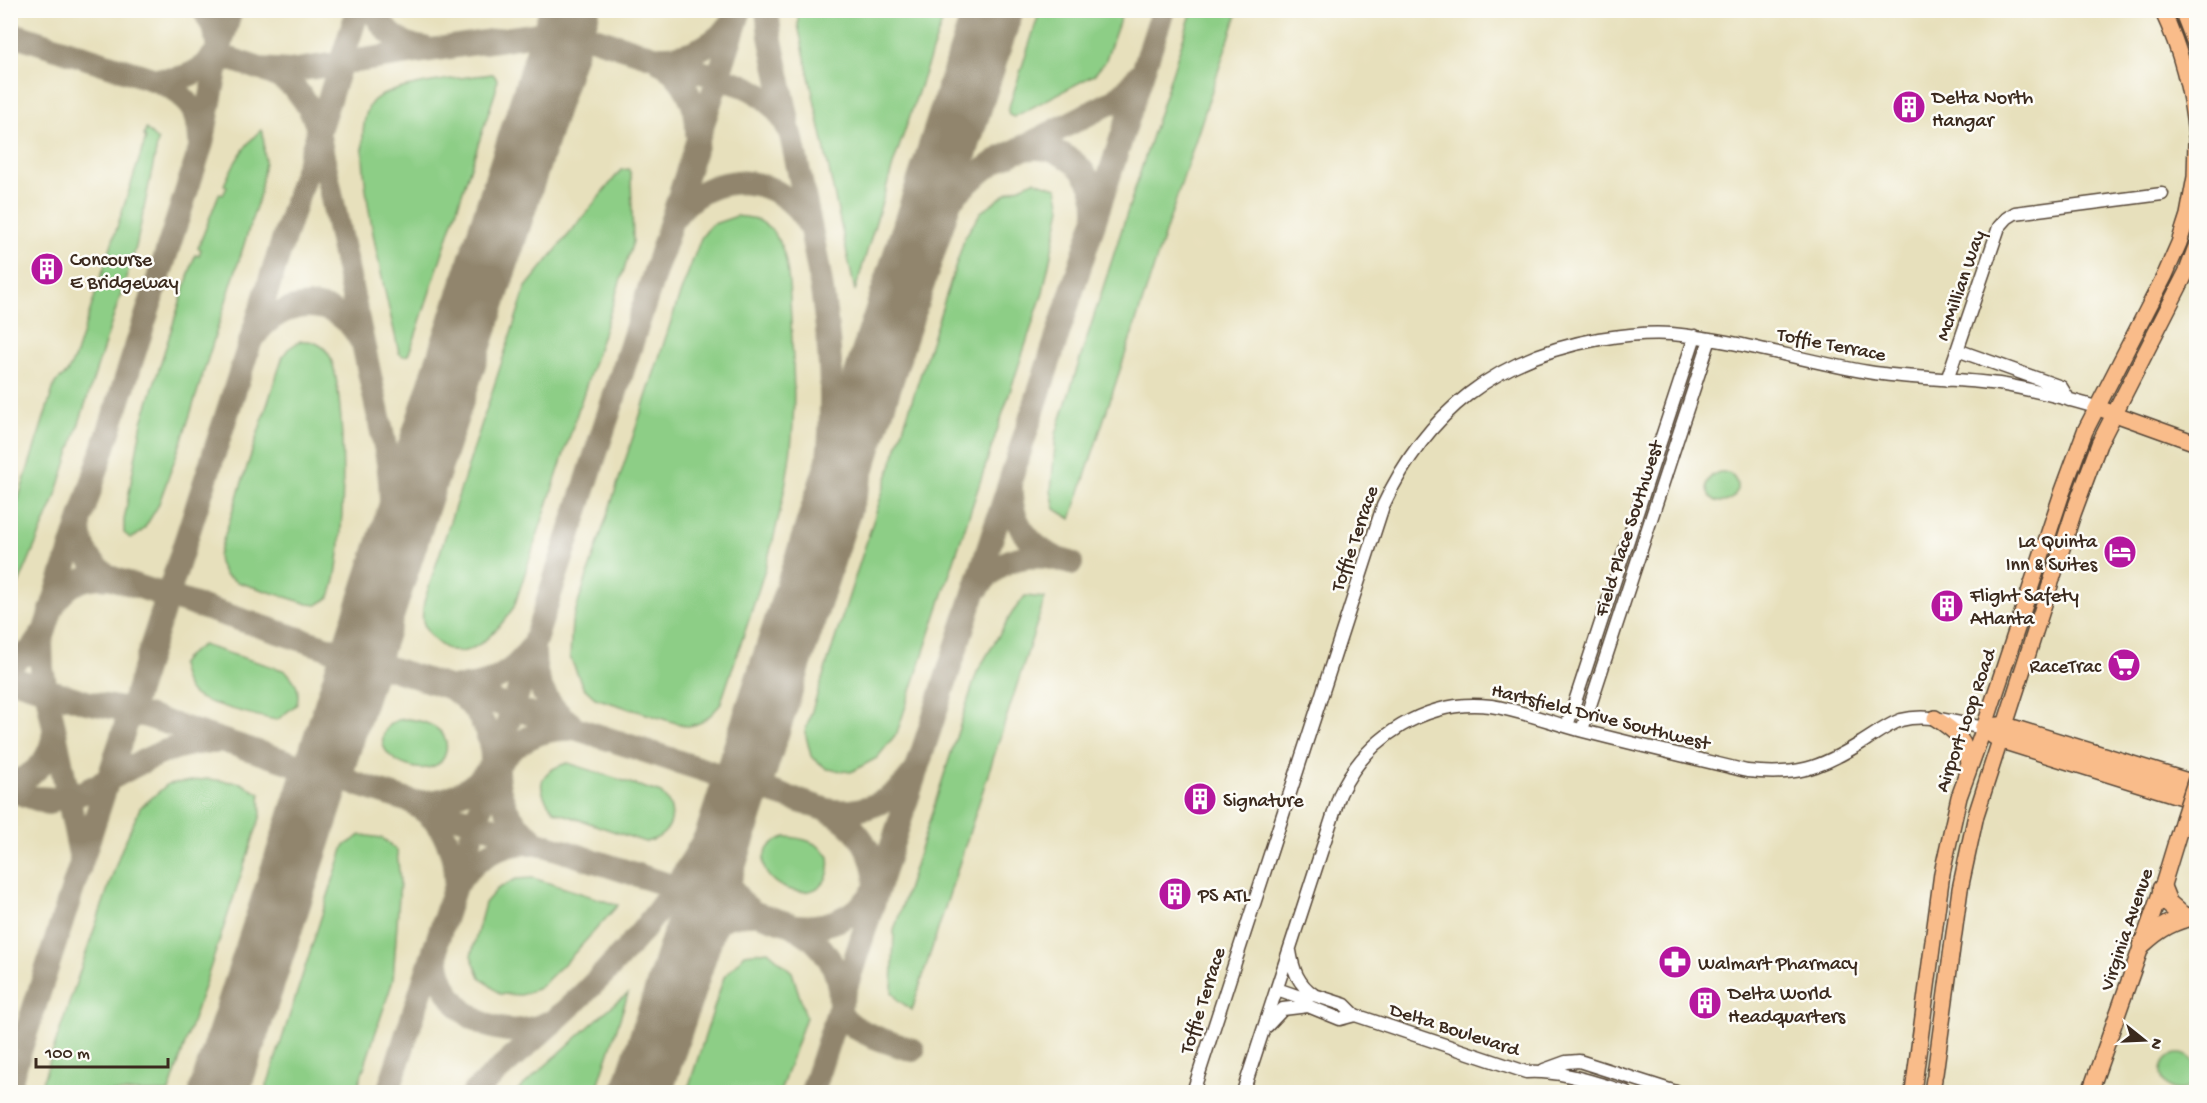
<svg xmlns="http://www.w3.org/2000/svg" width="2207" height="1103" font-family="'Gochi Hand',sans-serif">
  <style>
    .green { fill: #8dce86; stroke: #647c52; stroke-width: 1.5 }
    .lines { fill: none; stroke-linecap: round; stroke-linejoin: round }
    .taxiway { stroke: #91856d; stroke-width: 24 }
    .runway { stroke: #91856d; stroke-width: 60 }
    .minor-casing { stroke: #554536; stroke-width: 15 }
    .major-casing { stroke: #554536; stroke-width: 18 }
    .highway-casing { stroke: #554536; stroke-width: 21 }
    .minor { stroke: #fff; stroke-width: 12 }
    .major { stroke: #f9bc8a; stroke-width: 15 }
    .highway { stroke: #f9bc8a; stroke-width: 18 }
    .major-bridge-casing { stroke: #554536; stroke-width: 18; stroke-linecap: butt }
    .major-bridge { stroke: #f9bc8a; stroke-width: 15 }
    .labels { text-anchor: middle; stroke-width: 5; stroke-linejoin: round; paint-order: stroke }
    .poi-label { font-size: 20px; fill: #3b2a1e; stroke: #fdfcf7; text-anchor: start }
    .street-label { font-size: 20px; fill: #3b2a1e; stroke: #fdfcf7 }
  </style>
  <rect width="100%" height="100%" fill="#fdfcf7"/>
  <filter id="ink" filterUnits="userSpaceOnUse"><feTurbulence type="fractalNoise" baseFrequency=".0167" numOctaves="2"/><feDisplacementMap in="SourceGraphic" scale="12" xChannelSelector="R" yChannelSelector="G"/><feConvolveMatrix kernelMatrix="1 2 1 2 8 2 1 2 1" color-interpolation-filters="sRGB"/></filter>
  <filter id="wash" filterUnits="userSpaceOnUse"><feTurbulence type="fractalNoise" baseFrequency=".008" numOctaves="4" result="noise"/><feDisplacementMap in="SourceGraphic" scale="24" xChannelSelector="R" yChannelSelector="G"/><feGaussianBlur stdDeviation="1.35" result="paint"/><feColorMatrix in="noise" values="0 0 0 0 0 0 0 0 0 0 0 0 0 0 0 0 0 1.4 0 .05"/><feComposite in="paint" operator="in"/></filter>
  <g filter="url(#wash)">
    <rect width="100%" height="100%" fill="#e7e0bc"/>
    <path class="green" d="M798,11h148l-52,151 -39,129 -57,-266z
      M1040,11h83l-18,51 -11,13 -80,42 -5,-2 -1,-5z
      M1192,11h46l-167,508 -16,-10 -4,-18 5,-57z
      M493,74l4,5 -1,11 -82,250 -6,15 -5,1 -4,-3c-9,-44 -57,-220 -26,-252 17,-17 94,-24 120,-27z
      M146,129l12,12 -22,106 -82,254 -40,94 -3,3v-76l44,-139 12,-10 8,-16 71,-219 -2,-2z
      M261,130l2,2 2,30 -6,35 -75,237 -26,72 -14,23 -8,7 -6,2 -6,-5v-13l18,-98 53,-167 4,1 2,-7 -3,-1 21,-54 4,1 4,-8 -3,-2c9,-21 20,-40 37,-55z
      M629,169l2,7 2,66 -119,365c-11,16 -29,39 -49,44 -17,4 -38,-13 -42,-30 -1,-5 0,-13 1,-19l102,-315 95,-117z
      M1034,181l23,7 4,20 -18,84 -146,441 -20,25 -26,14 -24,-3 -16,-13 -6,-24 160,-495 16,-25 27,-20z
      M737,216c5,1 12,1 18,3 37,13 34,69 36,101 2,42 5,85 0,127 -10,89 -43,174 -71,258 -11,12 -17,20 -34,21l-91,-28 -12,-11 -13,-30 2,-35 107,-325 22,-59 10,-13z
      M300,341c11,-1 21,2 28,12 20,31 19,213 1,245l-12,7 -9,-1 -71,-22 -12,-7 -6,-12 -1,-7 65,-200 5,-7z
      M1707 487a15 15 0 1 1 30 0a15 15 0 1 1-30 0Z
      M1025,596l20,2 -133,412 -14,-10 -6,-8 2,-61 83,-259 35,-59z
      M202,645l84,26c11,12 14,18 11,33l-20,16c-16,-3 -73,-17 -83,-25 -10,-8 -11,-19 -14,-30l7,-9z
      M408,719c18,2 42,10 38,32 -6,35 -77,11 -61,-20 4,-9 14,-12 23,-12z
      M568,763l93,30c20,20 10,44 -16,49l-91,-31c-20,-23 -16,-40 14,-48z
      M207,779l34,4 19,11 1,21 -92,277h-130l81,-239 20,-45 28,-24z
      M361,835l21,3 15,13 3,31 -7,98 -37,112h-91l79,-246z
      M786,837c17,1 33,5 43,20 7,58 -78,33 -64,-3 4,-10 11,-14 21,-17z
      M533,878l85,27 -49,54 -30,29 -18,7 -21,-1 -20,-17 -9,-21 14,-53 12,-14 19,-10z
      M768,951l24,21 14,45 -26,75h-93l37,-115 21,-23z
      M628,994l-32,98h-80l98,-88z
      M2161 1072a18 18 0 1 1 36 0a18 18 0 1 1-36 0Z"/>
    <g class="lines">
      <path class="taxiway" d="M204,10l11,20 4,25 41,14 29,2 275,-41 11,2 167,53c24,10 40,26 49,50 19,89 41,178 40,270 0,56 -11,112 -20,167
        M373,10c11,22 27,35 51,38
        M767,10l3,26 18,85
        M10,33l142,46
        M661,57c29,1 56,-13 73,-37
        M659,61c25,16 39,43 38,72
        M266,71c25,9 41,28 50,52l70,328c10,53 4,101 -9,153
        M200,140c0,-31 -19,-51 -48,-61 29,4 55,-7 68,-34
        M1020,150c40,-10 78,21 76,63
        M674,218c35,-50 105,-47 135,7
        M918,245c20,-34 45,-62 78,-84l116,-59 13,-10 15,-18
        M254,337c27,-40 82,-43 106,2
        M1011,486c-2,31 15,58 43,71
        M80,522c-1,25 11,44 32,56
        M978,588c23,-34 56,-37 93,-25
        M51,610c12,-25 34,-36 61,-32l715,232c31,15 49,43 49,78
        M534,653c0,28 13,54 36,70
        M10,663l20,-12 13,-18
        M10,678l76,24 45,9 658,213c26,12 46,34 50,63 2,9 -1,21 3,28 11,18 52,29 71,35
        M457,687c29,1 56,-13 72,-37
        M455,691c24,17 38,44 37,73
        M498,765c16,-23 42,-37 70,-36
        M497,767c-1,28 12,55 35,71
        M10,783c26,-6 42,-26 44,-52
        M10,790l38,13
        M35,798l22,1 15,-2c47,-18 89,-56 142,-55
        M421,802c28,1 54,-13 70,-36
        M417,806c25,15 38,43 38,72
        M827,810c34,5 66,-7 86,-36
        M722,846c-1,27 9,49 30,65
        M81,859l-39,-190 -1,-27 161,-499 20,-103 9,-30
        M460,880c17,-24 44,-38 73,-37
        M791,925c33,6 66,-7 84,-36
        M437,949c-1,58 57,99 111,74
        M689,949c14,-23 36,-36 63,-35
        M10,1082l348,-1072
        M388,1092l352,-1082
        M474,1092c64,-57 131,-111 183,-180 42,-55 71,-117 102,-179
        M812,1092l351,-1082"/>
      <path class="runway" d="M219,1092l351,-1082
        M642,1092l351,-1082"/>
    </g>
  </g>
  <g filter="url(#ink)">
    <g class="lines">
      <defs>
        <path id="minor" d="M1957,350l104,37 8,13
          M1947,380l52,-153 8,-9 8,-5 147,-19
          M1567,726l128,-390
          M1582,730l128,-391
          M1290,951c3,19 8,33 24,44
          M1277,989l23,8 14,-2 31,10 10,10 171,57c36,-2 66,10 100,20
          M1300,997l8,9 32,13 15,-4
          M1267,1026l16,-17 25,-3
          M1544,1070l22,-8 13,-1 97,31
          M1193,1092l190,-586c44,-95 114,-149 216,-167 24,-4 48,-7 73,-5 66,6 130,27 196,38 43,7 87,6 131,12 32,5 65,14 97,23
          M1243,1092l97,-298c26,-57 87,-96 151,-88 32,5 61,17 92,25 55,14 110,27 164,40 50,5 72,-2 114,-28 13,-8 26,-18 40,-23 27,-7 57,3 83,8"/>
        <path id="major" d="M2162,10c20,42 30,82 34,127
          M2182,10l14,36
          M2104,410l92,33
          M1935,718c22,14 32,22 33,49
          M1935,1074l25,-185 16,-74 97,-301 26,-70 88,-173 9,-24
          M1913,1092l29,-219 17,-76 25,-69 77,-232 24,-65 80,-156 14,-32 9,-28 7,-38 1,-35
          M1932,1092l2,-13
          M2090,1092l72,-204 21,-69"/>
        <path id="highway" d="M1984,728l16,11 196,61
          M1984,728l20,-2 192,59
          M2162,888l6,15 17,15
          M2142,944c16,-15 32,-25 54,-28"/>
      </defs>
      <use href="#minor" class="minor-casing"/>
      <use href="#major" class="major-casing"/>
      <use href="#highway" class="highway-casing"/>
      <use href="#minor" class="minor"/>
      <use href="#major" class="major"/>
      <use href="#highway" class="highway"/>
      <defs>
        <path id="major-bridge" d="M2183,819l13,-40"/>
      </defs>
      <use href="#major-bridge" class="major-bridge-casing"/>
      <use href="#major-bridge" class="major-bridge"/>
    </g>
  </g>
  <defs>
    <symbol id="building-disc" viewBox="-11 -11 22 22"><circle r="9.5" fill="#b5179e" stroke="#fdfcf7"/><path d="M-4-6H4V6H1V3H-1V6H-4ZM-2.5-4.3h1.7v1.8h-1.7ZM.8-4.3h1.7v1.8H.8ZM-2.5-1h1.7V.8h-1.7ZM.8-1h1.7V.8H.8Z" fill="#fff"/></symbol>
    <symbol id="hotel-disc" viewBox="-11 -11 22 22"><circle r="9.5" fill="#b5179e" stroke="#fdfcf7"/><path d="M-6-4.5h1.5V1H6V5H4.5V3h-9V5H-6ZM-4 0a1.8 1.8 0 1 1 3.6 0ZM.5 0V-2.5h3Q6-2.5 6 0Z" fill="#fff"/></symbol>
    <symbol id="supermarket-disc" viewBox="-11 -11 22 22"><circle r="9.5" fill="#b5179e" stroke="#fdfcf7"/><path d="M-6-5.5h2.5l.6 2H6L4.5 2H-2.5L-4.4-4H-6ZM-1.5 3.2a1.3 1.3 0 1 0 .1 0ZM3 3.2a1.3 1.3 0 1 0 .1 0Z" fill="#fff"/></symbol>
    <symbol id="pharmacy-disc" viewBox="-11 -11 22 22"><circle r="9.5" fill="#b5179e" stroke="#fdfcf7"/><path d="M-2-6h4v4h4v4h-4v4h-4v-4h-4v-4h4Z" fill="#fff"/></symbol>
  </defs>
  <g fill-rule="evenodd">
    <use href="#building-disc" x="1890" y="88" width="38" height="38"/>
    <use href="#building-disc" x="28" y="250" width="38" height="38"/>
    <use href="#hotel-disc" x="2101" y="533" width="38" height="38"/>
    <use href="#building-disc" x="1928" y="587" width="38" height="38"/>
    <use href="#supermarket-disc" x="2105" y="646" width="38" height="38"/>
    <use href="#building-disc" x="1181" y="780" width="38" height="38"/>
    <use href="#building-disc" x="1156" y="875" width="38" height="38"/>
    <use href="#pharmacy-disc" x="1656" y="943" width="38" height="38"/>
    <use href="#building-disc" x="1686" y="984" width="38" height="38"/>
  </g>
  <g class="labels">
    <g class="poi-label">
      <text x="1932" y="103">Delta North<tspan x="1932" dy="23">Hangar</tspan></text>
      <text x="70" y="265">Concourse<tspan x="70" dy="23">E Bridgeway</tspan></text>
      <text x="2097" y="547" text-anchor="end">La Quinta<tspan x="2097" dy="23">Inn &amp; Suites</tspan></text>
      <text x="1970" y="601">Flight Safety<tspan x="1970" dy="23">Atlanta</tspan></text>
      <text x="2101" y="672" text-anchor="end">RaceTrac</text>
      <text x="1223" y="806">Signature</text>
      <text x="1198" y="901">PS ATL</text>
      <text x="1698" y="969">Walmart Pharmacy</text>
      <text x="1728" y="999">Delta World<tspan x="1728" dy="23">Headquarters</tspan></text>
    </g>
    <g class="street-label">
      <text transform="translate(1959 285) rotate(-71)" y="7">McMillian Way</text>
      <text transform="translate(1832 343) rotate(11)" y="7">Toffie Terrace</text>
      <text transform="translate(1627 528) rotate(-72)" y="7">Field Place Southwest</text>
      <text transform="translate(1353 538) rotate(-71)" y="7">Toffie Terrace</text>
      <text transform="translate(1601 715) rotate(14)" y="7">Hartsfield Drive Southwest</text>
      <text transform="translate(1964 720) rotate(-71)" y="7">Airport Loop Road</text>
      <text transform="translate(2125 929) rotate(-71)" y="7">Virginia Avenue</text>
      <text transform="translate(1201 1000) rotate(-72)" y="7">Toffie Terrace</text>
      <text transform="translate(1455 1028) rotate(18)" y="7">Delta Boulevard</text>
    </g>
  </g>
  <rect width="2207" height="1103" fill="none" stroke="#fdfcf7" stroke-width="36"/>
  <g transform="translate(2144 1040) rotate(108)" stroke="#fdfcf7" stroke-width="4.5" paint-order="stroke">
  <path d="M0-4.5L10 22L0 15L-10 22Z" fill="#3b2a1e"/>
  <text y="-9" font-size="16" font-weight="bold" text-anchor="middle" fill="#3b2a1e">N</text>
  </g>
  <path d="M36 1058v9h132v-9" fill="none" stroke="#3b2a1e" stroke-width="3"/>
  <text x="45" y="1058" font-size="18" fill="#3b2a1e" stroke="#fdfcf7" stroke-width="4.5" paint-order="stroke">100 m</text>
</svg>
